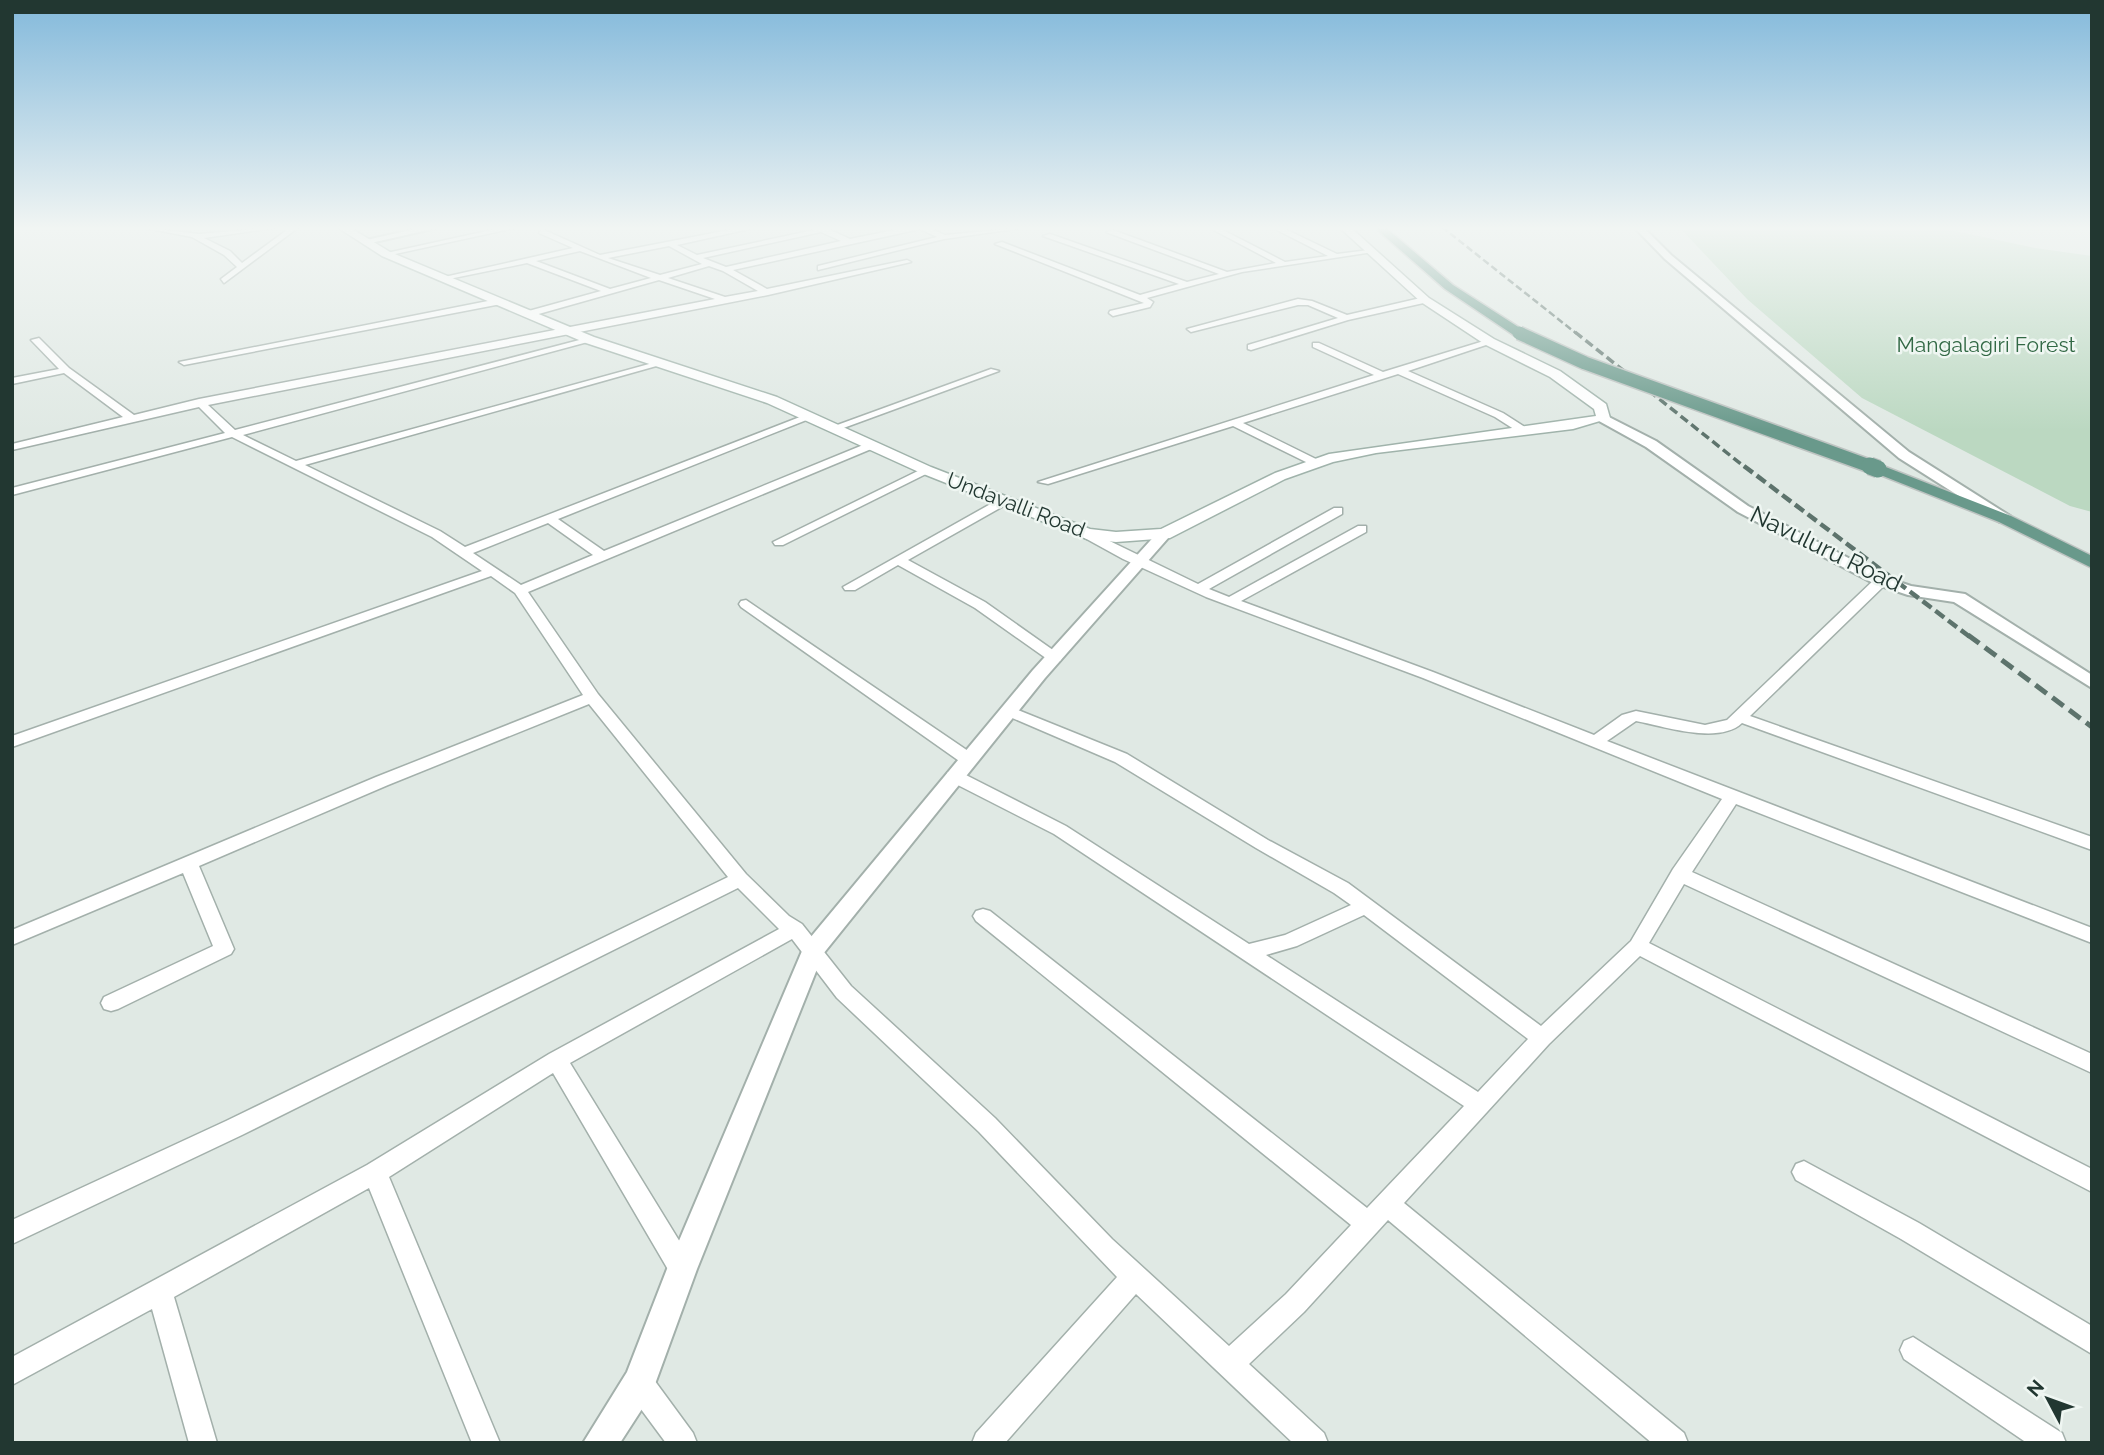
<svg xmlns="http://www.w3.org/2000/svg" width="2104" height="1455" font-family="Raleway,sans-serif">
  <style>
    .green { fill: #bbd8c1 }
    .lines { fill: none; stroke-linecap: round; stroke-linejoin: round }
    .minor-casing { stroke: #a3b0ab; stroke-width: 3 }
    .tertiary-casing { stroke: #a3b0ab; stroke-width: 4 }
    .secondary-casing { stroke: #a0b3ab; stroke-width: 3 }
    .primary-casing { stroke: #bdc3c1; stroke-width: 3 }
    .minor { fill: #fff; fill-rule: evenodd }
    .tertiary { fill: #fff; fill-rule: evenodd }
    .secondary { fill: #fff; fill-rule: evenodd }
    .primary { fill: #69998b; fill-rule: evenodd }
    .rail-far3 { stroke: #5d736c; stroke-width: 2.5; stroke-dasharray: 7 3.5; stroke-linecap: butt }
    .rail-far2 { stroke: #5d736c; stroke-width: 3.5; stroke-dasharray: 9 4.5; stroke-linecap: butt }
    .rail-far1 { stroke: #5d736c; stroke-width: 4.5; stroke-dasharray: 11 5; stroke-linecap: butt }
    .rail { stroke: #5d736c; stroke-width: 5; stroke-dasharray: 14 7; stroke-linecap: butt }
    .primary-bridge-far1-casing { stroke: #bdc3c1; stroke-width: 16; stroke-linecap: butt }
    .primary-bridge-casing { stroke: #bdc3c1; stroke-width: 19; stroke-linecap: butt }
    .primary-bridge-far1 { stroke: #69998b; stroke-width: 13 }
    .primary-bridge { stroke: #69998b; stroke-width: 17 }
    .labels { text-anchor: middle; stroke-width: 5; stroke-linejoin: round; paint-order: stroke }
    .far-park-label { font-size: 21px; fill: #326945; stroke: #eff6f2 }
    .far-street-label { font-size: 21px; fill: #223731; stroke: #eff6f2 }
    .street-label { font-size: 24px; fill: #223731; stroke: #eff6f2 }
  </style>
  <rect width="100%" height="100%" fill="#e0e9e4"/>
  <path class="green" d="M1679,227h257l99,21 57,8v256l-22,-6 -208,-108 -115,-99z"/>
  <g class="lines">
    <defs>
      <path id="minor" d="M140,227l59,7 81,-7 -76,11 26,13 12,12 49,-36h8l-75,56 -3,-4 16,-12 -13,-12 -32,-18z
        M505,227h14l-133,29 -4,-2z
        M744,227h14l-81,18 20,10 117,-25 -4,-3 16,1 24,11 59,-12h18l18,8 84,-8 -85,12 -126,31v-4l119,-29 -17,-8 -187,41 34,19 140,-29 4,2 -143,33 -560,110 27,25 352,-92 8,2 -352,95 53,26 364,-100v4l-355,100 135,66 25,16 340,-132 9,2 -256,102 46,32 264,-108h8v4l-348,145 70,102 148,180 43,42 13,8 49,62 144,132 117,121 117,107 57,-52 65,-69 -375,-304 -3,-5 3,-5 7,-2 7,2 377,297 97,-102 -410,-272 -106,-54 -2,-4 2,-4h12l106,54 183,118 36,-9 66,-30 -17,-12 -78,-45 -141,-86 -112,-48 -3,-3 3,-3h10l114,46 141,86 80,43 193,143 90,-85 42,-72 49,-70 -299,-121 -217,-81 -83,-38 -40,-22 -2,-3 6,-4 111,54 136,-76h8v6l-133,75 20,8 129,-71h8v6l-125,69 192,71 161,63 28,-20 14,-4 69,14 22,-5 149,-142h10v6l-136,132 342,121v13l-350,-127c-23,22 -79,3 -106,-2l-29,20 485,187v15l-356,-139 -44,68 400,182v19l-408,-189 -35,59 443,226v23l-452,-236 -91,88 -145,159 280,230 4,10h-36l-264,-223 -84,92 -55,52 75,69 4,10h-35l-157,-149 -131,149h-33l4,-10 141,-156 -138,-145 -142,-134 -45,-59 -222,124 121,197 4,9 -4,9 -9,3 -9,-3 -120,-205 -164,104 111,266h-28l-103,-255 -195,109 43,146h-28l-37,-134 -140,76v-28l355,-192 182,-111 230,-125 -41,-41 -496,247 -230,109v-24l214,-99 502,-244 -139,-173 -201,81 -189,81 35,83 -3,5 -113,55 -7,2 -7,-2 -3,-6 3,-6 109,-51 -30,-73 -171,72v-15l364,-153 207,-82 -68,-102 -24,-17 -479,171v-11l470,-165 -50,-34 -200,-100 -220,58v-7l213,-55 -26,-26 -187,43v-6l111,-27 -59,-44 -52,11v-6l47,-9 -28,-29 8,-2 30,30 65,47 65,-16 516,-100 -56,-19 -131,37 -4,-3 1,-2 76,-21 -74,-28 -83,17 -4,-2 133,-30 -34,-15 3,-4 58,26zM821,232l20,9 -115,26 -23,-9zM669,246l33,18 -42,11 -52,-17zM580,251l71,27 -41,11 -74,-28zM709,266l14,5 35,20 -33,6 -57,-19zM548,523l45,32 -72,30 -48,-32zM1364,915l164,124 -50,53 -212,-137 31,-9z
        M1208,227h9l68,35 43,-6 -57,-29h10l56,27 32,-4 4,2 -131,20 -95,26 6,4 -3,5 -37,9 -4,-3 1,-2 34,-8 -149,-59 7,-2 138,53 39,-11 -136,-48 7,-2 137,48 32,-8 -113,-42 7,-2 114,42 49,-9z
        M1425,297l3,1v4l-80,18 -97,30 -3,-1v-4l90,-27 -30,-13h-10l-107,27 -4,-3 111,-30 14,2 35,14z
        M498,299l3,1v4l-317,61 -5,-3z
        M1487,340l8,2 -87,29 95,42 25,16v4h-8l-25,-16 -97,-43 -155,49 77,38v4h-8l-79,-39 -185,58 -10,-2 336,-107 -61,-28v-4h6l64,29z
        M991,369l8,2 -161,59 -9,-2z
        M926,467l6,3 -2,2 -147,73h-8l-2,-3z
        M1003,497l6,4 -2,3 -99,56 77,42 75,53 2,3 -2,3h-10l-75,-53 -77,-43 -43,25h-10l-2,-3z
        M746,600l228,155 2,4 -2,4h-12l-221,-156 -2,-3 2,-3z
        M1804,1161l115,62 173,103v28l-191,-115 -105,-59 -4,-8 4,-8z
        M1913,1337l149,96 4,10h-39l-123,-84 -4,-9 4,-9z
        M639,1369l10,4 44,60 4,10h-31l-37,-50 -4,-10 4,-10z"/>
      <path id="tertiary" d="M424,227h17l-75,17 -4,-3z
        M1634,227h9l28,28 238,197 101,64v6h-10l-101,-64 -234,-199z
        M1603,414l53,27 92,65 139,72 24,8 54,8 127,81v13l-138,-86 -46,-7 -33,-11 -137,-72 -92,-65 -47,-26 -2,-3z
        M1164,529l8,5 -3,3 -124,141 -222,276 -126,315 -46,126 -31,48h-37l44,-71 40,-103 138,-325 228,-274 126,-139z"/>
      <path id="secondary" d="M337,227h12l41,25 204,85 183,60 154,70 159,62 26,3 45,-3 114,-56 54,-19 267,-38 -2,-7 -44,-32 -64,-32 -65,-43 -82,-75h11l79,71 65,41 66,32 46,33 4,14 -37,11 -197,24 -43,9 -48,17 -115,59 -54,4 -29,-3 -166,-66 -154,-70 -181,-60 -204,-87z"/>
      <path id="primary" d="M1374,227h11l68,58 70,45v6h-8l-70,-47z
        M1878,464l133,52 81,40v12l-93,-46 -126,-50v-6z"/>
    </defs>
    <use href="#minor" class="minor-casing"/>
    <use href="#tertiary" class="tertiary-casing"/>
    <use href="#secondary" class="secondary-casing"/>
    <use href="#primary" class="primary-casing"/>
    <use href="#minor" class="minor"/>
    <use href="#tertiary" class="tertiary"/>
    <use href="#secondary" class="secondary"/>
    <use href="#primary" class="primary"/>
    <path class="rail-far3" d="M1442,227l135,107"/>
    <path class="rail-far2" d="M1575,332l171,136"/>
    <path class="rail-far1" d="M1744,466l226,171"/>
    <path class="rail" d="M1968,635l124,92"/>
    <defs>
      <path id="primary-bridge-far1" d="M1519,333l66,30 290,105"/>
      <path id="primary-bridge" d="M1870,466l8,3"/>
    </defs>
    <use href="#primary-bridge-far1" class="primary-bridge-far1-casing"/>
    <use href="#primary-bridge" class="primary-bridge-casing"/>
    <use href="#primary-bridge-far1" class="primary-bridge-far1"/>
    <use href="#primary-bridge" class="primary-bridge"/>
  </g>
  <linearGradient id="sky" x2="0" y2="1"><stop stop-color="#83b9db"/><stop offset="0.53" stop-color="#f1f5f3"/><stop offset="1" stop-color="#f1f5f3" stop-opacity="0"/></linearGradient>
  <rect width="2104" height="431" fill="url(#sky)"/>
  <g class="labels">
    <g class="far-park-label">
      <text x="1986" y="352">Mangalagiri Forest</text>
    </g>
    <g class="far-street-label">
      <text transform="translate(1016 505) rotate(21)" y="7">Undavalli Road</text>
    </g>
    <g class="street-label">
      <text transform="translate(1826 549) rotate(26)" y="8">Navuluru Road</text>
    </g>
  </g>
  <rect width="2104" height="1455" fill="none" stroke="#223731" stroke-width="28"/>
  <g transform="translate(2048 1399) rotate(311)" stroke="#eff6f2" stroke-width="5" paint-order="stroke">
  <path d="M0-5L12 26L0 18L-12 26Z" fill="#223731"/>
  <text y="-10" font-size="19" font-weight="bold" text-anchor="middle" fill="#223731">N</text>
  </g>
</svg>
